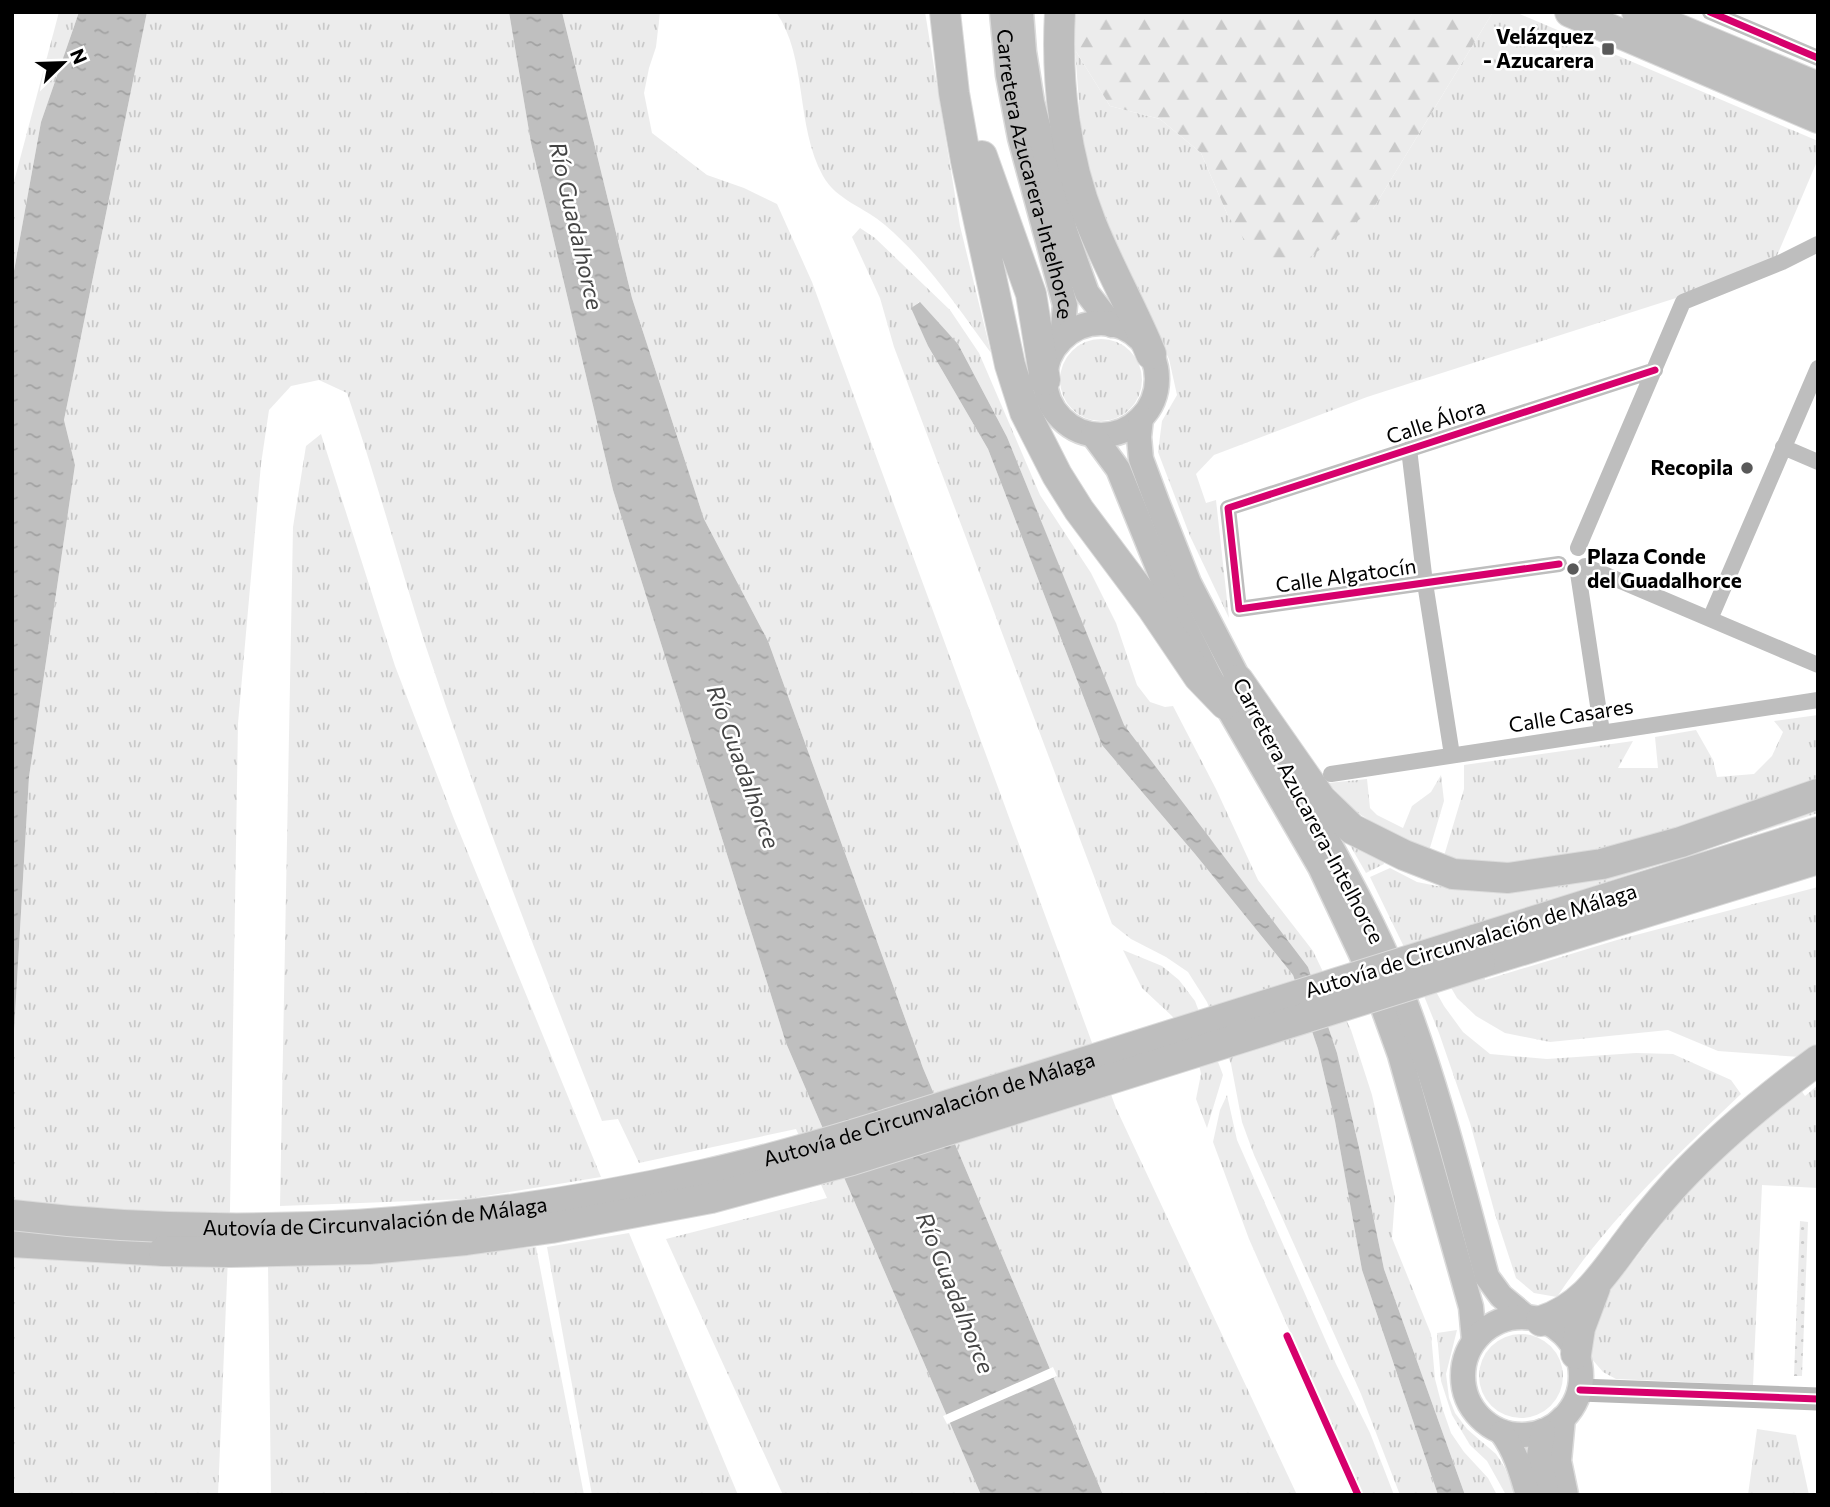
<svg xmlns="http://www.w3.org/2000/svg" width="1830" height="1507" font-family="Commissioner,sans-serif">
  <style>
    .grass { fill: url(#grass-tufts) }
    .forest { fill: url(#forest-firs) }
    .garden { fill: url(#garden-dots) }
    .water { fill: url(#water-ripples) }
    .pier { fill: #fff }
    .lines { fill: none; stroke-linecap: round; stroke-linejoin: round }
    .primary-casing { stroke: #dbdbdb; stroke-width: 27 }
    .highway-casing { stroke: #dbdbdb; stroke-width: 32 }
    .street { stroke: #bebebe; stroke-width: 16 }
    .secondary { stroke: #b8b8b8; stroke-width: 23 }
    .primary { stroke: #bebebe; stroke-width: 24 }
    .highway { stroke: #bebebe; stroke-width: 30 }
    .highway-bridge-casing { stroke: #dbdbdb; stroke-width: 32; stroke-linecap: butt }
    .highway-bridge { stroke: #bebebe; stroke-width: 30 }
    .cycleway-casing { stroke: #fff; stroke-width: 11 }
    .cycleway { stroke: #d6006c; stroke-width: 7 }
    .poi-dot { fill: #595959; stroke: #fff; stroke-width: 2.5 }
    .labels { text-anchor: middle; stroke-width: 5; stroke-linejoin: round; paint-order: stroke }
    .poi-label { font-size: 21px; font-weight: bold; fill: #000; stroke: #fff; text-anchor: end }
    .street-label { font-size: 21px; fill: #000; stroke: #fff }
    .water-label { font-size: 23px; font-style: italic; fill: #444; stroke: #fff }
  </style>
  <defs>
    <pattern id="grass-tufts" width="24" height="20" patternUnits="userSpaceOnUse" patternTransform="scale(1.75)"><rect width="24" height="20" fill="#ececec"/><path d="M3 7l-1-3M5 7V3M7 7l1-3M15 17l-1-3M17 17v-4M19 17l1-3" fill="none" stroke="#c9c9c9"/></pattern>
    <pattern id="forest-firs" width="22" height="20" patternUnits="userSpaceOnUse" patternTransform="scale(1.75)"><rect width="22" height="20" fill="#ececec"/><path d="M5 1l3.5 6h-7zM16 11l3.5 6h-7z" fill="#c9c9c9"/></pattern>
    <pattern id="garden-dots" width="8" height="8" patternUnits="userSpaceOnUse" patternTransform="scale(1.75)"><rect width="8" height="8" fill="#ececec"/><path d="M2 2h.1M6 6h.1" fill="none" stroke="#c9c9c9" stroke-width="1.8" stroke-linecap="round"/></pattern>
    <pattern id="water-ripples" width="26" height="14" patternUnits="userSpaceOnUse" patternTransform="scale(1.75)"><rect width="26" height="14" fill="#bfbfbf"/><path d="M2 4q2-2 4 0t4 0M15 11q2-2 4 0t4 0" fill="none" stroke="#a2a2a2"/></pattern>
  </defs>
  <rect width="100%" height="100%" fill="#fff"/>
  <path class="grass" d="M59,12h20l-38,110 -29,160v-93z
    M147,12h362l22,131 82,347 173,553 195,452h-198l-117,-256 161,-41 -31,-69 -157,34 -21,-44 -16,2c-62,-157 -123,-314 -176,-474 -27,-84 -50,-170 -79,-254l-28,-13 -28,6 -22,24 -8,54 -23,259 -8,486 -12,286h-206v-430l17,-288 46,-312 -11,-45z
    M562,12h98l-4,35 -7,21 -5,25 8,40 55,42 37,13 33,16 35,78 304,826 181,387h-194l-180,-427 -155,-427 -64,-122 -72,-221z
    M776,12h149l35,214 31,127c-32,-44 -64,-92 -106,-128 -19,-17 -49,-25 -62,-49 -28,-51 -15,-118 -47,-164z
    M1493,12h22l303,129v18l-42,99 -100,40 -309,99 -153,58 -18,19 10,29 10,-3 13,118 -39,-82 -32,-84 4,-31 15,-26 -8,-36 -40,-79 -28,-62 -19,-76 -7,-92 35,56 50,13 41,34 27,63 145,-7z
    M860,228l15,10 75,72 29,43 61,142 51,78 25,50 21,62 13,17 15,5 8,-1 43,83 42,91 55,71 38,79 21,65 23,102 -3,41 39,96 4,45 8,31 8,23 13,19 24,26 9,17h-32l-81,-226 -24,-117 -23,-99 -29,-86 -185,-242 -116,-288 -49,-93 -39,-42 -7,6 16,38 60,103 114,296 93,109 98,121 25,74 17,72 27,149 76,225h-38l-39,-101 -107,-239 -12,-33 -11,-58 -24,-62 -19,-30 -22,-15 -35,-18 -19,-15 -218,-577 -14,-49 -28,-61z
    M1060 380a41 41 0 1 1 82 0a41 41 0 1 1-82 0Z
    M321,434l74,232 59,153 147,358 -134,22 -187,7 13,-679 13,-81z
    M1818,715v71l-177,54 -58,13 -72,13 -36,-2 -31,-8 20,-67v-24l169,-24 -15,27h40l-3,-31 41,-7 17,30 4,17 37,-3 18,-18 11,-24 -9,-11z
    M1441,775l3,26 -15,50 -43,-20 -31,-20 -27,-28 39,-4 3,29 7,7 26,13 9,-22 19,-14z
    M1818,805v8l-347,113 14,54 132,-40 201,-53v158l-18,12 -82,-6 -50,-21 -118,12 -45,-9 -29,-17 -19,-18 -19,-33 -14,5 20,36 19,26 27,22 57,5 89,-6 37,1 58,26 10,14c-66,63 -133,126 -184,203l-23,-4 -18,-15 -21,-64 -25,-91 -31,-90 -34,-84 -35,-72 20,-9 27,14 20,4 48,3z
    M1344,835l39,24 1,5 -18,9z
    M1123,950l39,16 17,14 16,21 28,74 -16,53 -11,-29 5,-25 -6,-29 -23,-29 -30,-28z
    M1818,1085v103l-56,-3 -9,200 -137,-6 -13,-7 -12,-14 -3,-14 18,-48 97,-125 96,-84 6,9z
    M1227,1095l10,45 99,224 34,69 24,62h-32l-113,-256 -36,-97 7,-32z
    M629,1233l109,262h-146l-45,-248z
    M536,1247l48,248h-313l-3,-229z
    M1457,1330l-11,44 3,24 6,15 12,16 29,25 9,14 10,27h-9l-19,-34 -17,-16 -18,-30 -11,-34 -4,-48z
    M1479 1376a42 42 0 1 1 84 0a42 42 0 1 1-84 0Z
    M1757,1429l39,6 13,60h-61z"/>
  <path class="forest" d="M1075,12h418l-120,197 -68,52 -38,11 -39,-56 -27,-63 -41,-34 -50,-13 -35,-56z"/>
  <path class="garden" d="M1800,1221l8,1 -6,154h-8z"/>
  <path class="water" d="M79,12h68l-83,408 11,45 -46,312 -17,288v-783l29,-160z
    M509,12h53l70,286 72,221 64,122 155,427 180,427h-122l-195,-452 -173,-553 -82,-347z
    M920,302l38,42 49,93 117,288 184,242 29,86 23,99 24,117 81,226h-27l-76,-225 -27,-149 -17,-72 -25,-74 -98,-121 -93,-109 -114,-296 -60,-103 -17,-38z"/>
  <path class="pier" d="M1053,1367l4,9 -110,48 -4,-8z"/>
  <g class="lines">
    <defs>
      <g id="primary">
        <path id="s1" d="M1002,12l6,63 12,63 45,167 -3,33"/>
        <path d="M1021,12l3,40 8,50 33,129 22,62 25,32"/>
        <circle cx="1101" cy="379" r="56"/>
        <path d="M1141,418l-2,19 2,22 16,43 32,81 59,114"/>
        <path d="M1093,435l25,34 49,121 43,87 110,190 41,87 21,51 18,50 71,252 3,33"/>
        <path d="M1295,781c35,65 74,130 102,199 38,96 63,197 90,297l14,19 25,21"/>
        <circle cx="1522" cy="1376" r="59"/>
        <path d="M1563,1418l-4,43 7,34"/>
        <path d="M1543,1431l-4,25 8,39"/>
        <path d="M1502,1433c14,19 19,39 26,62"/>
      </g>
      <path id="highway" d="M945,12l9,81 12,68 44,204 15,47 32,63 22,35 74,99 46,68 26,27
        M1060,12c-4,70 5,146 31,211 18,45 42,87 60,131
        M1570,12l248,106
        M1637,12l181,75
        M982,156l49,138 14,86
        M1238,680l83,119 31,30 52,26 49,19 55,4 94,-14 79,-22 137,-48
        M1474,940l344,-108
        M1480,963l338,-104
        M12,1242l152,9
        M1541,1321c41,-13 61,-45 85,-77 16,-22 33,-42 51,-62 42,-45 91,-85 141,-122
        M1576,1354l4,-26 15,-40"/>
    </defs>
    <use href="#primary" class="primary-casing"/>
    <use href="#highway" class="highway-casing"/>
    <path class="street" d="M1710,12l108,46
      M1783,447l35,15
      M1409,449l16,134 27,172
      M1578,548l105,-246 99,-40 36,-18
      M1559,564l-320,45 -11,-101 427,-138
      M1585,566l233,99
      M1578,573l24,159
      M1710,619l108,-251
      M1331,774l487,-74"/>
    <path class="secondary" d="M1580,1390l238,9"/>
    <use href="#primary" class="primary"/>
    <use href="#highway" class="highway"/>
    <defs>
      <g id="highway-bridge">
        <path id="s2" d="M12,1215c230,28 465,11 690,-40 108,-24 213,-60 319,-93 151,-47 302,-94 453,-142"/>
        <path d="M164,1251l66,1 139,-3 97,-9 85,-12 160,-30 141,-38 628,-197"/>
      </g>
    </defs>
    <use href="#highway-bridge" class="highway-bridge-casing"/>
    <use href="#highway-bridge" class="highway-bridge"/>
    <defs>
      <path id="cycleway" d="M1710,12l108,46
        M1559,564l-320,45 -11,-101 427,-138
        M1287,1336l71,159
        M1580,1390l238,9"/>
    </defs>
    <use href="#cycleway" class="cycleway-casing"/>
    <use href="#cycleway" class="cycleway"/>
  </g>
  <g class="poi-dot">
    <rect x="1601" y="42" width="14" height="14" rx="3.5"/>
    <circle cx="1747" cy="468" r="7"/>
    <circle cx="1573" cy="569" r="7"/>
  </g>
  <g class="labels">
    <g class="poi-label">
      <text x="1594" y="44">Velázquez<tspan x="1594" dy="24">- Azucarera</tspan></text>
      <text x="1733" y="475">Recopila</text>
      <text x="1587" y="564" text-anchor="start">Plaza Conde<tspan x="1587" dy="24">del Guadalhorce</tspan></text>
    </g>
    <g class="street-label">
      <text dy="7" stroke="none"><textPath href="#s1" startOffset="166">Carretera Azucarera-Intelhorce</textPath></text>
      <text transform="translate(1436 422) rotate(-18)" y="7">Calle Álora</text>
      <text transform="translate(1346 576) rotate(-8)" y="7">Calle Algatocín</text>
      <text transform="translate(1571 716) rotate(-9)" y="7">Calle Casares</text>
      <text transform="translate(1308 811) rotate(62)" y="7">Carretera Azucarera-Intelhorce</text>
      <text transform="translate(1471 941) rotate(-17)" y="7">Autovía de Circunvalación de Málaga</text>
      <text dy="7" stroke="none"><textPath href="#s2" startOffset="931">Autovía de Circunvalación de Málaga</textPath></text>
      <text dy="7" stroke="none"><textPath href="#s2" startOffset="364">Autovía de Circunvalación de Málaga</textPath></text>
    </g>
    <g class="water-label">
      <text transform="translate(576 226) rotate(77)" y="8">Río Guadalhorce</text>
      <text transform="translate(743 767) rotate(70)" y="8">Río Guadalhorce</text>
      <text transform="translate(955 1293) rotate(68)" y="8">Río Guadalhorce</text>
    </g>
  </g>
  <rect width="1830" height="1507" fill="none" stroke="#000000" stroke-width="28"/>
  <g transform="translate(63 63) rotate(67)" stroke="#ffffff" stroke-width="5" paint-order="stroke">
  <path d="M0-5L12 26L0 18L-12 26Z" fill="#000000"/>
  <text y="-10" font-size="19" font-weight="bold" text-anchor="middle" fill="#000000">N</text>
  </g>
</svg>
